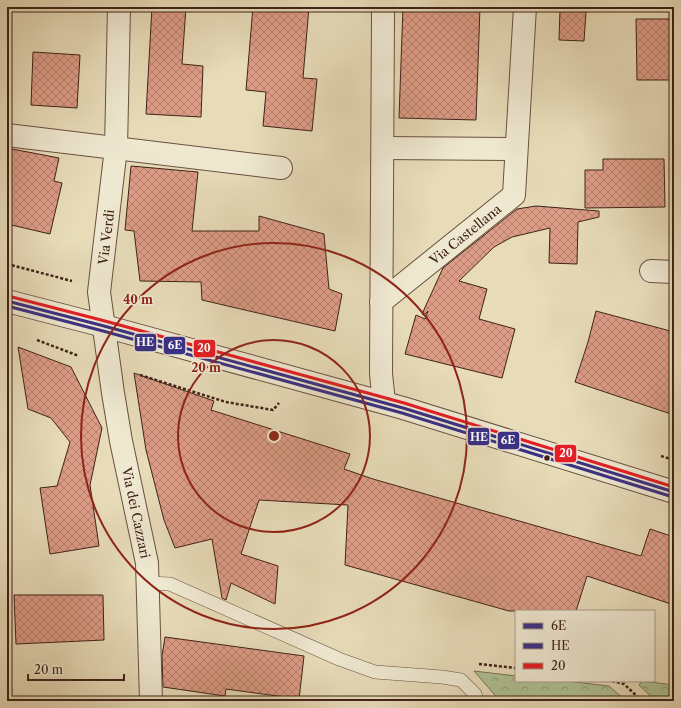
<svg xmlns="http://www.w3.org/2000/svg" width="681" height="708" font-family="'Libre Caslon Text',serif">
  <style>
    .park { fill: url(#park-crowns); stroke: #787256 }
    .building { fill: url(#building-cross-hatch); stroke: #402217 }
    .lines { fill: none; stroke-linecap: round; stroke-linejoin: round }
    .service-casing { stroke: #6a503f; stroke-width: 14 }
    .minor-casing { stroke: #6a503f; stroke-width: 24 }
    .tertiary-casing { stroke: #6a503f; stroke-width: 24 }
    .path { stroke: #402217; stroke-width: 2.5; stroke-dasharray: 3 2; stroke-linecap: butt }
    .service { stroke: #efe8d1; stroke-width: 13 }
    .minor { stroke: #efe8d1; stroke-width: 22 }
    .tertiary { stroke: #efe8d1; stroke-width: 22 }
    .bus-1-casing { stroke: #efe8d1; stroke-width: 6 }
    .bus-2-casing { stroke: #efe8d1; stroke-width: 6 }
    .bus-3-casing { stroke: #efe8d1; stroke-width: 6 }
    .bus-1 { stroke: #393185; stroke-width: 3 }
    .bus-2 { stroke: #393185; stroke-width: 3 }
    .bus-3 { stroke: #e31e24; stroke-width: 3 }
    .ring { fill: none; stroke: #8f2418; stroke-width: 2 }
    .bus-dot { fill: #402217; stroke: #efe8d1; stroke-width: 1.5 }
    .labels { text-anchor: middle; stroke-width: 3.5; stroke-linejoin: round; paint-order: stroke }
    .street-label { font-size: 13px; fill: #402217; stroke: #efe8d1 }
    .centre { fill: #8f2418; stroke: #efe8d1; stroke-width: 2 }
    .ring-label { font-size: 12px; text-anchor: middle; font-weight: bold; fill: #8f2418; stroke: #efe8d1; stroke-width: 3.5; stroke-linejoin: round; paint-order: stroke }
    .line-badge { stroke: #efe8d1; stroke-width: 1.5 }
    .badge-label { font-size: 11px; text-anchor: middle; font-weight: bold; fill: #fff }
  </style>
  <defs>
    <pattern id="park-crowns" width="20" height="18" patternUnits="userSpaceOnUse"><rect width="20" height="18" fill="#afc194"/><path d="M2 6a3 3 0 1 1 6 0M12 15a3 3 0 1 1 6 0" fill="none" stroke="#909c78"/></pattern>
    <pattern id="building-cross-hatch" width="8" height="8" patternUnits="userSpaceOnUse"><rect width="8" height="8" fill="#dd9c86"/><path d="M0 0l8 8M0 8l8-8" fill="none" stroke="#b57f6d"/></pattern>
  </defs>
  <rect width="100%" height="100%" fill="#e7dbb8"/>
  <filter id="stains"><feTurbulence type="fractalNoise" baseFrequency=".005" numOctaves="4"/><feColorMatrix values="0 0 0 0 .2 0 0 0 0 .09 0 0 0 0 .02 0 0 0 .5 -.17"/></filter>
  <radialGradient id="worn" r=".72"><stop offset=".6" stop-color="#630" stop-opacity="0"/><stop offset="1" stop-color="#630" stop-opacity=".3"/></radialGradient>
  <path class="park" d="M474,671l42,5v5h50l43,5 17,15h-126z
    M642,681l32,4v16h-18l-17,-16z"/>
  <path class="building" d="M152,7h34l-4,57 21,2 -2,51 -55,-3z
    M253,7h56l-6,71 14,1 -5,52 -49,-5 3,-34 -20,-2z
    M403,7h77l-4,113 -77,-2z
    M560,10l26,2 -2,29 -25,-1z
    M636,19h38v61h-37z
    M33,52l47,3 -3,53 -46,-3z
    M7,148l52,10 -5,23 8,2 -12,51 -43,-10z
    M603,159h61l1,48 -80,1v-38h18z
    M131,166l67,6 -6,59h67v-15l65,18 5,55 13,5 -7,37 -133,-31 -1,-18 -61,-1 -6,-50 -9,-1z
    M536,206l63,5v6l-21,5 -1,42 -28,-1 1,-35 -38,9 -18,10 -35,34 28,8 -8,30 36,10 -13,49 -97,-24 11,-39 9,4 3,-8 -4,4 -2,-1 21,-46 74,-59z
    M596,311l78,21v83l-99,-33 13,-40z
    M18,347l53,20 31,61 -12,57 9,61 -49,8 -10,-66 17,-2 13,-44 -19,-24 -23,-9z
    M134,373l80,28 -3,9 139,44 -6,15 29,10 268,77 9,-27 24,8v68l-87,-29 -11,35h-67l-164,-46 3,-60 -89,-5 -18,54 37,12 -3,38 -44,-21 -5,17 -4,-2 -10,-59 -37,9 -11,-28 -18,-70z
    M14,595h89l1,45 -88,4z
    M165,637l139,19 -5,43 -73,-10 -1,7 -62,-9 -1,-31z"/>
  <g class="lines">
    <defs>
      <path id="service" d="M148,583l22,1 169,75 36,13 67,5 19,3 14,14 2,7"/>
      <g id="minor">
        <path id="s1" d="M119,7l-3,141 -17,144 14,101 8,48 26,122 4,138"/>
        <path d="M383,13l-2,361 3,28"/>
        <path d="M7,135l274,33"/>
        <path d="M383,148l133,1"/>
        <path d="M651,271l23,1"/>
        <path id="s2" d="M381,302l133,-107 11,-188"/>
      </g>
      <path id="tertiary" d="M7,301l97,25 299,82 271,84"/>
    </defs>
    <use href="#service" class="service-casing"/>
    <use href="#minor" class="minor-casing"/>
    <use href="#tertiary" class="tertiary-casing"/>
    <path class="path" d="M7,264l65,17
      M37,340l42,16
      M140,375l86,27 47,8 6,-7
      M661,456l13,4
      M479,664l37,4
      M612,681l12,3 18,17"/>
    <use href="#service" class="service"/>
    <use href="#minor" class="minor"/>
    <use href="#tertiary" class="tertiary"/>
    <defs>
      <path id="bus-1" d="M7,301l97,25 299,82 271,84"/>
      <path id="bus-2" d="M7,306l96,25 299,82 271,84"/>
      <path id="bus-3" d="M8,296l97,25 299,82 270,84"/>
    </defs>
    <use href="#bus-1" class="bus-1-casing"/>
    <use href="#bus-2" class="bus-2-casing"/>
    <use href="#bus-3" class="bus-3-casing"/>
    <use href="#bus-1" class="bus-1"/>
    <use href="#bus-2" class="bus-2"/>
    <use href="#bus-3" class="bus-3"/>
  </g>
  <g class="ring">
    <circle cx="274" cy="436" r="96"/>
    <circle cx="274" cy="436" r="193"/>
  </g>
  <circle class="bus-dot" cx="547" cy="458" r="3.5"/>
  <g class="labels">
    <g class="street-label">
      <text dy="5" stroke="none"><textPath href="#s2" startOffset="108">Via Castellana</textPath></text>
      <text transform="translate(106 237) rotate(-83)" y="5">Via Verdi</text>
      <text dy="5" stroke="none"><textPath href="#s1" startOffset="510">Via dei Cazzari</textPath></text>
    </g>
  </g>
  <circle cx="274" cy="436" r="6" class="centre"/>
  <g class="ring-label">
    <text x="138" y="304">40 m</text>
    <text x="206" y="372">20 m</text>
  </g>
  <g class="line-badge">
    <rect x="134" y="333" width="23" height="19" rx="4" fill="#393185"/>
    <rect x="163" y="336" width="23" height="19" rx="4" fill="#393185"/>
    <rect x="193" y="339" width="23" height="19" rx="4" fill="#e31e24"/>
    <rect x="467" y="427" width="23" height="19" rx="4" fill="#393185"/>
    <rect x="497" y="431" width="23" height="19" rx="4" fill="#393185"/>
    <rect x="554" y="444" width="23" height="19" rx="4" fill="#e31e24"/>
  </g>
  <g class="badge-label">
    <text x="145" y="346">HE</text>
    <text x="175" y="349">6E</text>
    <text x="204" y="352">20</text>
    <text x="479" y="441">HE</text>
    <text x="508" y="444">6E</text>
    <text x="566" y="457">20</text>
  </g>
  <rect width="681" height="708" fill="none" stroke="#e7dbb8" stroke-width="24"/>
  <rect x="8" y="8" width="665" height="692" fill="none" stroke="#402217" stroke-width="2"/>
  <rect x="12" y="12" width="657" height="684" fill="none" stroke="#402217"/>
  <rect x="515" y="610" width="140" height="72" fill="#efe8d1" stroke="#a99987"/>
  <rect x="523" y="623" width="20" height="6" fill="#393185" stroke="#a99987"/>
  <text x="551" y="630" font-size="12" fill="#402217">6E</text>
  <rect x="523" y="643" width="20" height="6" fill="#393185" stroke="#a99987"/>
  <text x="551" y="650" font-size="12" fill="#402217">HE</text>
  <rect x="523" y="663" width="20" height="6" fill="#e31e24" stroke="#a99987"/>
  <text x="551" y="670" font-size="12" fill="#402217">20</text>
  <path d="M28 674v6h96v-6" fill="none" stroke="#402217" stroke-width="2"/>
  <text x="34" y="674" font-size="12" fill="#402217" stroke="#efe8d1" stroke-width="3" paint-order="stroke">20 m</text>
  <rect width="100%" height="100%" filter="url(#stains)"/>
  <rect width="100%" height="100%" fill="url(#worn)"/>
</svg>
